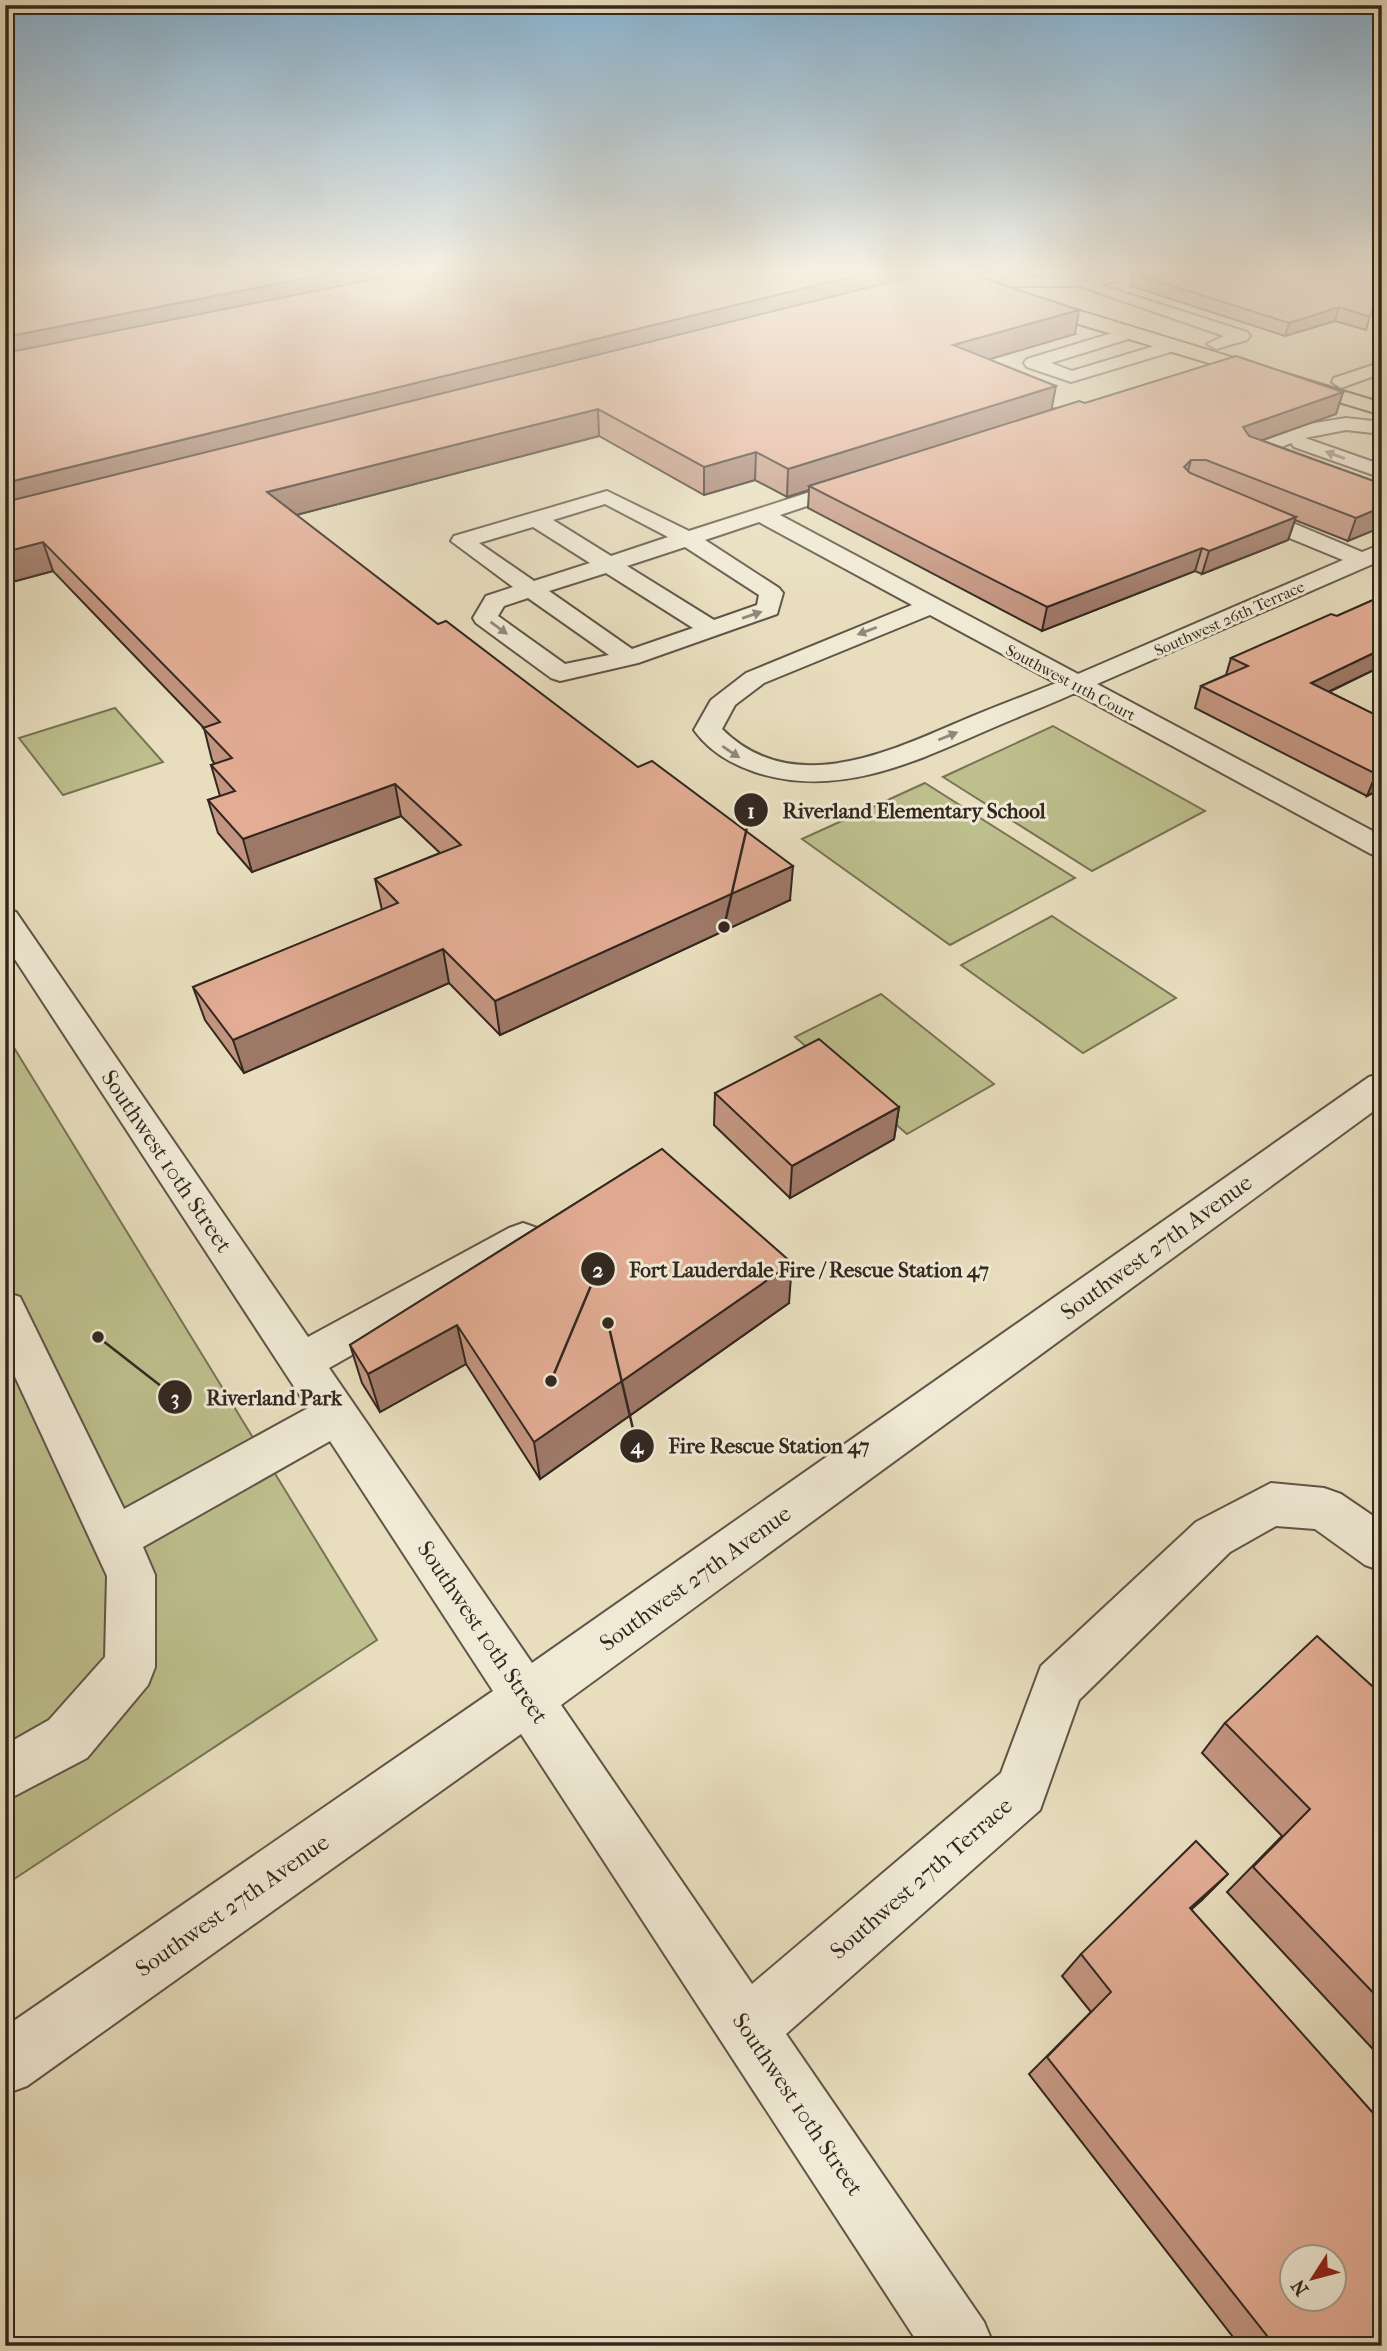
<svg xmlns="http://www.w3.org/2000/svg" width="1387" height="2351" font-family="'IM FELL French Canon',serif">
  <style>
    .green { fill: #bdbf8d; stroke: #787356; stroke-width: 2 }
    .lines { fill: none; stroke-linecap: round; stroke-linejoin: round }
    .minor-casing { stroke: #605548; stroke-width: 4 }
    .major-casing { stroke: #322720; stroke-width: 4 }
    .minor { fill: #f0ead5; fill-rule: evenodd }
    .major { fill: #e8debe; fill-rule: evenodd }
    .wall { fill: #c39580; stroke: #322720; stroke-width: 2 }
    .shaded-wall { fill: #9f7968; stroke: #322720; stroke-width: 2 }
    .building { fill: #e3ad95; stroke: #322720; stroke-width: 2; fill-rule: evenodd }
    .oneway { fill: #91887a }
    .labels { text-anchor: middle; stroke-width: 6; stroke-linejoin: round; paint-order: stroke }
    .far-street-label { font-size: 16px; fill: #322720; stroke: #f0ead5 }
    .near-street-label { font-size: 23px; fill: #322720; stroke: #f0ead5 }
    .leader { fill: none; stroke: #322720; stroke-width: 2.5 }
    .callout-dot { fill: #322720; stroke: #f0ead5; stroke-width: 2.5 }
    .mark-label { font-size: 21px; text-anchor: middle; font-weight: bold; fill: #fff }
    .callout-label { font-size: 21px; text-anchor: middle; font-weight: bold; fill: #322720; stroke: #f0ead5; stroke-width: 6; stroke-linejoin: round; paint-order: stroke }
  </style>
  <rect width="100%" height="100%" fill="#e8debe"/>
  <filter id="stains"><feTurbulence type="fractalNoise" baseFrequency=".00286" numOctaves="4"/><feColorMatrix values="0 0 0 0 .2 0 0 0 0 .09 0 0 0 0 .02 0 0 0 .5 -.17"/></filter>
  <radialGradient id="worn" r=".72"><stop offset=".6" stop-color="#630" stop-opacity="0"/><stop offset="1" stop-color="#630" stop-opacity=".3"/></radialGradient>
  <path class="green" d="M115,708l48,54 -100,33 -44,-57z
    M1053,726l152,85 -113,60 -149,-94z
    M925,783l150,95 -125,67 -148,-106z
    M1052,916l124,82 -93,55 -122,-88z
    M881,994l113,90 -87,50 -112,-97z
    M5,1033l372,607 -372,245z"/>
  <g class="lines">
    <defs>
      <path id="minor" d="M1109,274l8,5 -2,3 -15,3 147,47 3,4 -3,4 -31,9 -9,-5 17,-8 -144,-50h-72l-8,-5 8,-5 55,2z
        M1129,328l9,5 -3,4 -84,26 21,8 99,-30 9,5 -3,4 -106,32 -44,-15 -3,-4 3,-4z
        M1382,362v11l-41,15 -9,-6 2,-4z
        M1346,418l36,4v12l-36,-4 -41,8 77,27v13l-88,-31 -3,-4 -21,9 112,42v13l-137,-51 -3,-4 3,-4 64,-24z
        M857,477l10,6 -3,4 -84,28 298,159 265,-114 -107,-44 -3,-5 3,-5h16l110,46 20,-8v16l-285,124 285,152v21l-11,-3 -296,-161c-31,14 -63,26 -94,40 -73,32 -146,65 -226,39 -24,-8 -46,-21 -61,-42l17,-30 35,-27 166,-68 -153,-83 -54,18 74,48 4,5 -6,21 -139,49 -78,18 -9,-3 -75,-55 -3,-5 13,-22 27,-9 -62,-46 3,-5 153,-45 82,40zM605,504l63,33 -57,19 -58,-36zM533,527l57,36 -56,18 -55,-38zM685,547l74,48 -2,10 -43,15 -87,-54zM606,573l87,55 -61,21 -83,-58zM528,598l81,57 -44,9 -67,-48 6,-10zM930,615l126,68c-32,13 -64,25 -95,38 -74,32 -170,77 -239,8l13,-24 29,-22z
        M5,909l11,3 292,425 201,-109 14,-5 14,5 6,11 -6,11 -208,118 203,295 837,-586 13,-4v32l-821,600 191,279 249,-211 40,-107 155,-144 75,-39 53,5 17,6 41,28v49l-17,-6 -50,-36 -39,-3 -46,26 -151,148 -39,110 -254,224 198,288 10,24h-74l-399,-612 -494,352 -22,8v-67l488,-336 -163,-250 -187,106 12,28v92l-7,18 -61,73 -82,43v-56l44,-25 56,-63 2,-81 -102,-221v-63l15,5 104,212 184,-101 -303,-464z"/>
      <path id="major" d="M932,273h23l427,130v12l-330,-99z"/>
    </defs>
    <use href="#minor" class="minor-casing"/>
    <use href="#major" class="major-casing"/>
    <use href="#minor" class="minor"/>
    <use href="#major" class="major"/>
  </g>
  <path class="wall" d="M5,273h920l150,61 -86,25 63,50 33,-6 258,-11 -7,22 -75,26 121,44 -34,57 -53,-21 -7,20 -86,34 -7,-3 -153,60 -234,-123 1,-18 -22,7 -32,-17 -51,15 -105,-59 -303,79 494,385 -290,135 -51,-52 -205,90 -39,-53 -12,-33 189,-77 -7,-31 65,-26 -39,-37 -149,56 -34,-39 -10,-33 12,-4 -9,-31 4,-1 -3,-4 -8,-32 -151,-157 -41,11 -7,-7z
    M1133,273h249l-16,57 -31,-9 -50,15 -154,-50z
    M1382,596v70l-53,26 53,26v70l-15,8 -172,-88 6,-22 25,-11 5,-17 106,-42z
    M715,1093l184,14 -5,32 -104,59 -76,-73z
    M662,1149l127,154 -249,176 -74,-115 -86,48 -18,-29 -12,-38z
    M1382,1695v364l-155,-167 55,-56 -80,-83 23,-30z
    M1203,1899l-12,10 191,437h-142l-211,-272 62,-62 -29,-36 19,-22z"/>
  <path class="shaded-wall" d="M332,273h119l-446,91v-27z
    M867,273h58l-1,9 -919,232v-31z
    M1339,307l-4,14 -50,15 4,-13z
    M1079,310l-4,24 -125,37 3,-26z
    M1056,386l-5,26 -242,74v4l-22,7 1,-28z
    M1343,392l-7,22 -99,35 6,-22z
    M598,409l1,27 -326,85 -6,-29z
    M756,452l-1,28 -51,15v-28z
    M1191,460l-6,22 -1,-15z
    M1382,507v20l-34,14 8,-23z
    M1296,517l-8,23 -86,34 7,-23z
    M43,542l10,29 -41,11 -7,-18v-12z
    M1202,548l-7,23 -153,60 5,-24z
    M1382,649v17l-79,38 8,-21z
    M1382,771v17l-15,8 9,-22z
    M395,784l6,32 -149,56 -9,-33z
    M793,866l-3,34 -290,135 -5,-34z
    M443,949l6,34 -205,90 -11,-33z
    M899,1107l-5,32 -104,59 2,-32z
    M792,1263l-3,40 -249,176 -6,-37z
    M457,1325l9,39 -86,48 -12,-38z
    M1228,1874l-25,25 -37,33 24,-24z"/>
  <path class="building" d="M5,273h327l-327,64z
    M405,273h462l-862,210v-130z
    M927,273h41l111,37 -126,35 103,41 -268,83 -32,-17 -52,15 -106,-58 -331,83 171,132 8,-3 192,146 14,-6 141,105 -298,135 -52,-52 -210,91 -40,-53 205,-84 -23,-24 86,-34 -66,-61 -152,55 -35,-39 27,-9 -24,-26 21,-7 -29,-30 17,-6 -177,-180 -38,10v-50z
    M1133,273h249v3l-12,41 -31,-10 -50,16z
    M1236,356l107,36 -100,35 6,9 133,48v23l-26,11 -150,-58h-15l-7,7 6,6 106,44 -87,34 -7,-3 -155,59 -238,-121 270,-85 6,2z
    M1382,596v53l-71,34 71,35v53l-6,3 -175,-88 47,-20 -17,-8 100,-44 6,2z
    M819,1039l80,68 -107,59 -77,-73z
    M662,1149l130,114 -258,179 -77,-117 -89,49 -18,-29z
    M1317,1636l65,59v307l-129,-135 57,-58 -85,-86z
    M1196,1841l32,33 -38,34 192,215v223h-107l-228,-289 64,-65 -30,-38zM1292,2257h42v42h-42z"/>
  <defs><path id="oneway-solid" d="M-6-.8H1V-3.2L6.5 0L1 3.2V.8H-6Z" transform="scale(1.75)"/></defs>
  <g class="oneway">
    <use href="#oneway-solid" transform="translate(1335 455) rotate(-160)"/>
    <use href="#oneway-solid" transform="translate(752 615) rotate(-19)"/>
    <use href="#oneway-solid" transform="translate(499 628) rotate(36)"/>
    <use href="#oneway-solid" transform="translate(867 631) rotate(159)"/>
    <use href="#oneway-solid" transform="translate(948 736) rotate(-22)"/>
    <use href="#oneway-solid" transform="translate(731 752) rotate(34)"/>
  </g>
  <linearGradient id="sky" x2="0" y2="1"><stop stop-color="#89b6d6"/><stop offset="0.45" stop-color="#f5f0e2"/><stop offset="1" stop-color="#f5f0e2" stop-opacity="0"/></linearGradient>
  <rect width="1387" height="602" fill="url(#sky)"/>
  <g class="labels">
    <g class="far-street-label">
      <text transform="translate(1229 618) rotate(-24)" y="6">Southwest 26th Terrace</text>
      <text transform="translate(1071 682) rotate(28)" y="6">Southwest 11th Court</text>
    </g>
    <g class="near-street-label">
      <text transform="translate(167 1161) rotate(56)" y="8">Southwest 10th Street</text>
      <text transform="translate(1156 1247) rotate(-36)" y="8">Southwest 27th Avenue</text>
      <text transform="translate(695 1578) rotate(-36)" y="8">Southwest 27th Avenue</text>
      <text transform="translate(483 1632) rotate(56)" y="8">Southwest 10th Street</text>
      <text transform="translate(921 1878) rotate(-41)" y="8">Southwest 27th Terrace</text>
      <text transform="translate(232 1905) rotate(-35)" y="8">Southwest 27th Avenue</text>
      <text transform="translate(798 2104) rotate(56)" y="8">Southwest 10th Street</text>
    </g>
  </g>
  <path class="leader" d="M724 927L751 810M551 1381L598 1269M98 1337L175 1397M608 1323L637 1446"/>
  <g class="callout-dot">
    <circle cx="724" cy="927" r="7"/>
    <circle cx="551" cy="1381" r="7"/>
    <circle cx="98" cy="1337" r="7"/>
    <circle cx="608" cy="1323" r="7"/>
    <circle cx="751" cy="810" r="18"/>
    <circle cx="598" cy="1269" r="18"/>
    <circle cx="175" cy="1397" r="18"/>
    <circle cx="637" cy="1446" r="18"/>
  </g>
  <g class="mark-label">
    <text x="751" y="818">1</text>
    <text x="598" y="1277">2</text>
    <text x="175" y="1405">3</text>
    <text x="637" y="1453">4</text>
  </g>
  <g class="callout-label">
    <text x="914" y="818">Riverland Elementary School</text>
    <text x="809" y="1277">Fort Lauderdale Fire / Rescue Station 47</text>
    <text x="274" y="1405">Riverland Park</text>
    <text x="769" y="1453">Fire Rescue Station 47</text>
  </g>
  <rect width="1387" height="2351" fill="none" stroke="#e8debe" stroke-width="28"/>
  <rect x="7" y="7" width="1373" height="2337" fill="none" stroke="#322720" stroke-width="3.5"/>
  <rect x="14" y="14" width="1359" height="2323" fill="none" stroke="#322720" stroke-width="2"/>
  <g transform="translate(1313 2278) rotate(234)"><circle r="33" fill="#f0ead5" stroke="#a49c8d" stroke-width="2"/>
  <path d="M0-5L12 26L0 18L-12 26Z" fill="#8f2418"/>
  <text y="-10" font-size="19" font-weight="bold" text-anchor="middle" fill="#322720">N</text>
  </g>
  <rect width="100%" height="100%" filter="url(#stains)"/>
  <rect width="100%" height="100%" fill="url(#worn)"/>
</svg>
